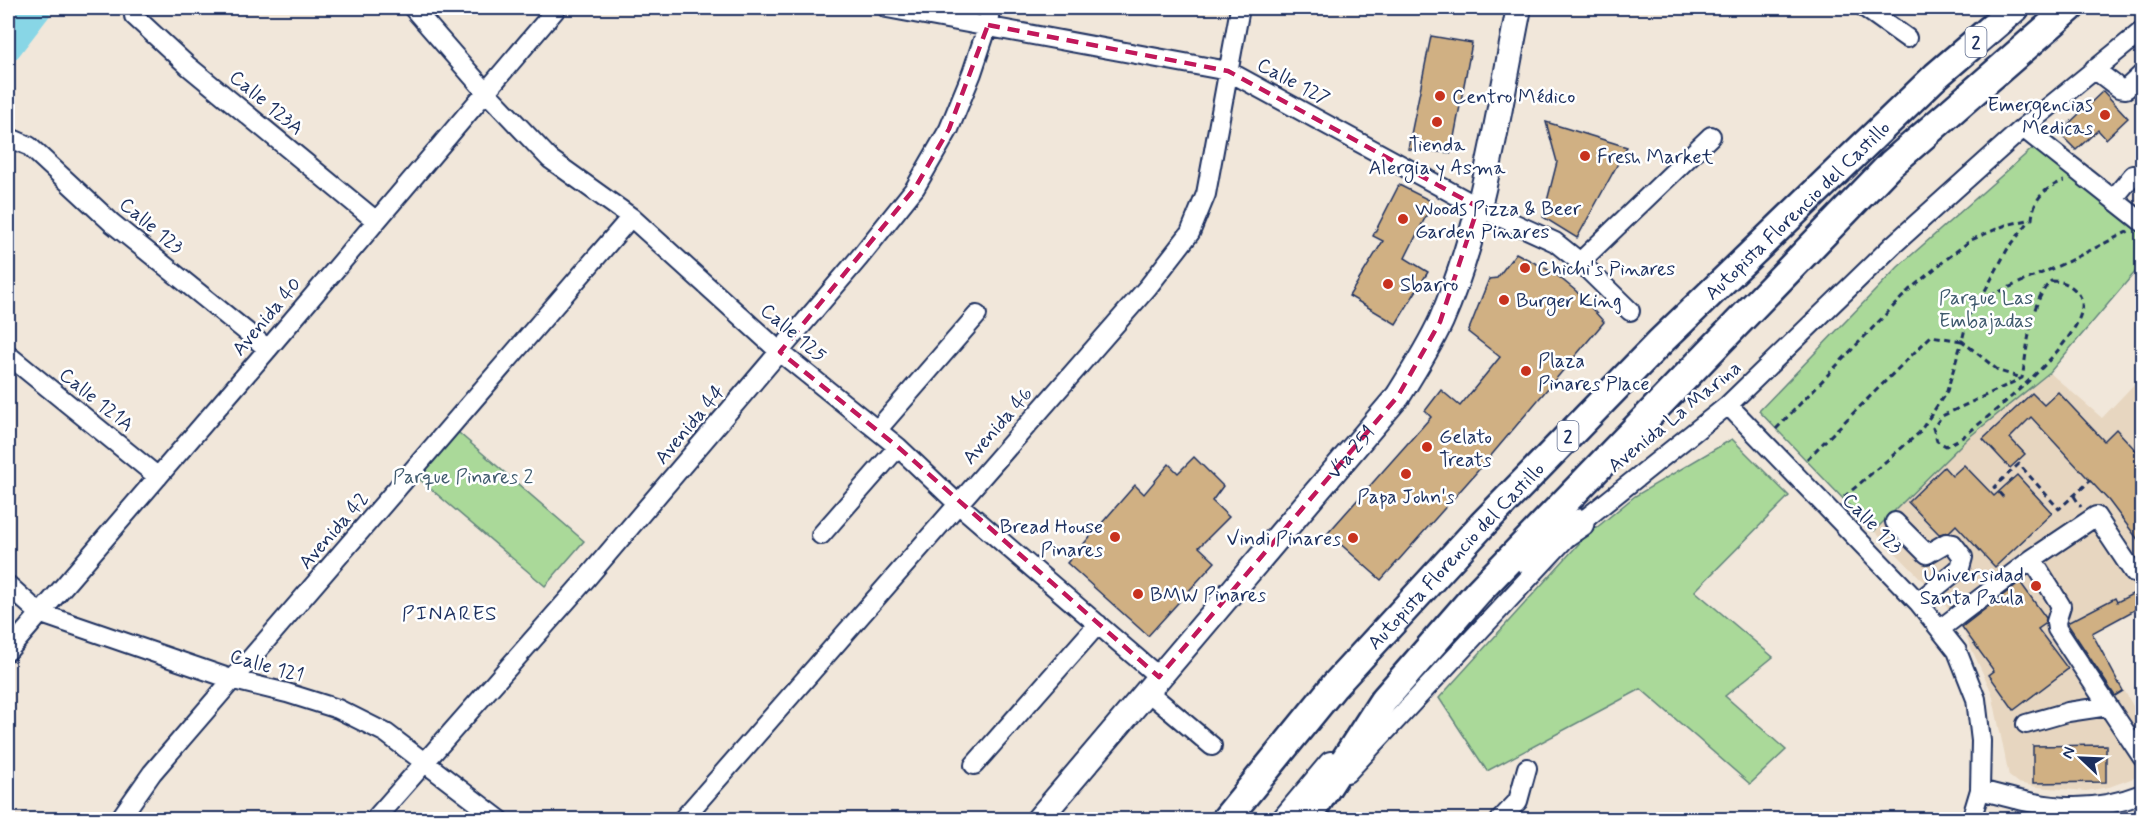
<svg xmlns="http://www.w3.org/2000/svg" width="2150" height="827" font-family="Mynerve,sans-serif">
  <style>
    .built { fill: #e7d6c0 }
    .green { fill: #aad999; stroke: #62847c; stroke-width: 1.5 }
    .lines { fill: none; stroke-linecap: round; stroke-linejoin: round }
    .river { stroke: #88d6e6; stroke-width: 28 }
    .building { fill: #d0b083; stroke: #1b2f5e; stroke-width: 1.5 }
    .minor-casing { stroke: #1b2f5e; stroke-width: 22 }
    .major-casing { stroke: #1b2f5e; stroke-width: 28 }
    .highway-casing { stroke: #1b2f5e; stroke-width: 32 }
    .path { stroke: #1b2f5e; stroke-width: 3; stroke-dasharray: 6 4.5; stroke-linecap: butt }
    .minor { stroke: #fff; stroke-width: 18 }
    .major { stroke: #fff; stroke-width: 24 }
    .highway { stroke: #fff; stroke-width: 27 }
    .marked { fill: none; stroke: #c2185b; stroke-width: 4.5; stroke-dasharray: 12 8; stroke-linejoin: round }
    .poi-dot { fill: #c8321e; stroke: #fff; stroke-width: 2 }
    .labels { text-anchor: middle; stroke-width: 5; stroke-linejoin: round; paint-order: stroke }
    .shield { fill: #fff; stroke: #5f6d8e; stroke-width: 1.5 }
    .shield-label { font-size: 18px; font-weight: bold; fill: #1b2f5e }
    .street-label { font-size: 20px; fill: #1b2f5e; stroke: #fff }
    .poi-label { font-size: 20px; fill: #1b2f5e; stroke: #fff; text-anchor: start }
    .park-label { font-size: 20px; fill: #3f5a6d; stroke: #fff }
    .neighbourhood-label { font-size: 21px; letter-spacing: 1.5px; fill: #1b2f5e; stroke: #fff }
  </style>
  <rect width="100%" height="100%" fill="#f1e7da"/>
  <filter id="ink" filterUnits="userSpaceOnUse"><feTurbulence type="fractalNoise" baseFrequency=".0167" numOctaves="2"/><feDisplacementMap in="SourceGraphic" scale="12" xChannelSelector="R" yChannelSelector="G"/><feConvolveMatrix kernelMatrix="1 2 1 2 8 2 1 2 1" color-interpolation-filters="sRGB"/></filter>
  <g filter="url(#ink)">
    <path class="built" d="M2050,373l52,45 40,-42v230l-50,27 50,89v53l-33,12 -23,4 -49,-4 -19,-4 -9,-7 -17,-83 -32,-69 -22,-28 -64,-65 94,-93z"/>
    <path class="green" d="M2033,148l109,85v31l-92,108 -82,66 -94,93 -115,-120 139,-144z
      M452,427l132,114 -39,45 -133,-113z
      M1732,439l57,57 -94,95 78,66 -48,39 61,54 -36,34 -109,-95 -154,82 -48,-73 145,-160 51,-42z"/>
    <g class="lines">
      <path class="river" d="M8,47l30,-39"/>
    </g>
    <path class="building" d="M1431,36l41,7 -21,110 -43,-4z
      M2103,91l25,27 -22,21 -8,-9 -22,20 -17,-17z
      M1546,122l81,25 -50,91 -34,-21 14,-55z
      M1399,185l34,17 -28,56 23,14 -32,52 -47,-28 34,-55 -10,-5z
      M1516,253l38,20 22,18 28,31 -121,143 -102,115 -53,-47 103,-116 -6,-6 16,-21 19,16 40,-49 -32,-25 21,-53 8,-1z
      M2058,392l46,49 12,-12 26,28v88l-33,-44 -78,-84 -21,21 15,16 -15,14 -27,-29 49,-46 12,12z
      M1194,457l29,29 -11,15 17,16 -30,30 16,15 -67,74 -81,-73 68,-78 9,9 25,-30 9,9z
      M1964,465l30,31 23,-21 35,38 -57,54 -39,-42 -7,7 -10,2 -31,-32 36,-35 8,9z
      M2020,582l26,36 -1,6 -7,5 30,40 -54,41 -25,-35 5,-4 -32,-44z
      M2142,589v17l-50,27 31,58 -8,5 -48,-73 48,-25 2,4z
      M2106,745v37l-73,1v-37z"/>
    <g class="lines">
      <defs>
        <path id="minor" d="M413,8l73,84 64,67 81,58 149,135 118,95 60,57 201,173
          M887,8l341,63 250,136 77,35 25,20 50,49
          M1865,8l42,30
          M134,16l54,50 187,154
          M2094,69l25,19 7,1 16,-15
          M2023,128l119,94
          M8,137l21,9 83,77 156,126
          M2114,198l19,-23
          M1580,262l131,-126
          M8,355l150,122
          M1728,405l190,197 39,49 19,48 5,42 -1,49 -9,30
          M878,429l99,-114
          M1895,522l32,32 19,-11 7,1 10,13 -3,11 -42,34
          M821,535l77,-88
          M2032,559l64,-43 38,57
          M8,585l31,28 195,67 53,13 51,16 48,24 114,87
          M1940,629l92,-70 29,47 -5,16 1,7 85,128
          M8,651l260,-302 289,-341
          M1147,691l65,55
          M2026,724l42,-12 40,-6
          M974,765l124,-141
          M1347,773l233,-250 148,-118 165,-160 130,-117 119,-97
          M1980,790c60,16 103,27 162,4
          M119,820l33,-47 479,-556
          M374,820l213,-242 272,-320 56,-70 34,-59 23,-56 16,-48 2,-17
          M682,820l466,-533 42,-54 16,-39 34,-186
          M1500,820l18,-19 9,-33"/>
        <g id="major">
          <path id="s1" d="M1038,820l360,-424c15,-24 31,-49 43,-75 43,-99 57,-209 78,-313"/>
          <path d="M1284,820l47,-56"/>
        </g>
        <g id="highway">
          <path d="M1526,559l54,-36"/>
          <path id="s2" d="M1225,820l109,-134 148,-161 179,-184 275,-265 79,-68"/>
          <path d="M1306,820l77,-119 95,-109 413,-428 179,-156"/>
        </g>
      </defs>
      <use href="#minor" class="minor-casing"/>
      <use href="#major" class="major-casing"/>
      <use href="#highway" class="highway-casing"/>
      <path class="path" d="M2051,281c11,0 17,2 25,10 35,31 -90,127 -113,146l-17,9 -9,-5 -4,-13 9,-12 80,-38c6,-30 7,-75 29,-97z
        M1980,300l27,-50 23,-30
        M1776,429l133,-139 35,-29 27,-21 35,-15 26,-6c2,-22 13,-31 32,-38
        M1807,459l124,-123 31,5 6,-25 12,-16 85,-37 64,-32
        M2074,496l7,11
        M1844,497l75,-64 28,-42 15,-50 37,30 23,7
        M2003,497l-9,-10 25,-23 40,45 31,-28"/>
      <use href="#minor" class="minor"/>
      <use href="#major" class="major"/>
      <use href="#highway" class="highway"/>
    </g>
  </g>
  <path class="marked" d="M988,25l240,46 250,136 -38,115 -42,74 -239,281 -261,-230 -118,-95 135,-164 34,-59z"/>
  <g class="poi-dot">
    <circle cx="1440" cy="96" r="6"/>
    <circle cx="2105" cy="115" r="6"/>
    <circle cx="1437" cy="122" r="6"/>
    <circle cx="1585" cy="156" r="6"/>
    <circle cx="1403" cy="219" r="6"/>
    <circle cx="1525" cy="268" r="6"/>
    <circle cx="1388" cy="284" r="6"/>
    <circle cx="1504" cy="300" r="6"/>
    <circle cx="1526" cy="371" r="6"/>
    <circle cx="1427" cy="447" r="6"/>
    <circle cx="1406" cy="474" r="6"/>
    <circle cx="1115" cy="537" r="6"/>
    <circle cx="1353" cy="538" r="6"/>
    <circle cx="2036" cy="586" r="6"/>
    <circle cx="1138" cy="594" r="6"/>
  </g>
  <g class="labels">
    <g class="shield">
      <rect x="1965.5" y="27" width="21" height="30" rx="4.5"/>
      <rect x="1557.5" y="421" width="21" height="30" rx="4.5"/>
    </g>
    <g class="shield-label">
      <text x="1976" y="48">2</text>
      <text x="1568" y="442">2</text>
    </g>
    <g class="street-label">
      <text transform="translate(1294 81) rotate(28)" y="7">Calle 127</text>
      <text transform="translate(267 102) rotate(40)" y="7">Calle 123A</text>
      <text dy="7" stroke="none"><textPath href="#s2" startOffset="837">Autopista Florencio del Castillo</textPath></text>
      <text transform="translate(152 225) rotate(40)" y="7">Calle 123</text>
      <text transform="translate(266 316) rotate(-50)" y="7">Avenida 40</text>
      <text transform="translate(794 332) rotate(40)" y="7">Calle 125</text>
      <text transform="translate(97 399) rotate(39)" y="7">Calle 121A</text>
      <text transform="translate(1674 416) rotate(-39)" y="7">Avenida La Marina</text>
      <text transform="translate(689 424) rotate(-50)" y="7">Avenida 44</text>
      <text transform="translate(997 425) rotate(-49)" y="7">Avenida 46</text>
      <text dy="7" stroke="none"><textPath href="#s1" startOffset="483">Vía 251</textPath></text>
      <text transform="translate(1873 523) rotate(46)" y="7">Calle 123</text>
      <text transform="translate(333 530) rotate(-49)" y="7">Avenida 42</text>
      <text dy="7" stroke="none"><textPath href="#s2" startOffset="351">Autopista Florencio del Castillo</textPath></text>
      <text transform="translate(267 665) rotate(16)" y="7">Calle 121</text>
    </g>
    <g class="poi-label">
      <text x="1452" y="103">Centro Médico</text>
      <text x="2093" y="111" text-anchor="end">Emergencias<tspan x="2093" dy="23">Medicas</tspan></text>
      <text x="1437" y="151" text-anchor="middle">Tienda<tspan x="1437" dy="23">Alergia y Asma</tspan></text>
      <text x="1597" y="163">Fresh Market</text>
      <text x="1415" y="215">Woods Pizza &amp; Beer<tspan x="1415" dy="23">Garden Pinares</tspan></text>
      <text x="1537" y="275">Chichi's Pinares</text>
      <text x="1400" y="291">Sbarro</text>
      <text x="1516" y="307">Burger King</text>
      <text x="1538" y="367">Plaza<tspan x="1538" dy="23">Pinares Place</tspan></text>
      <text x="1439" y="443">Gelato<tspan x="1439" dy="23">Treats</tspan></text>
      <text x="1406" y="503" text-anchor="middle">Papa John's</text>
      <text x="1103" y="533" text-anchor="end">Bread House<tspan x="1103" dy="23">Pinares</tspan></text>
      <text x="1341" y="545" text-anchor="end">Vindi Pinares</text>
      <text x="2024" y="581" text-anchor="end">Universidad<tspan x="2024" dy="23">Santa Paula</tspan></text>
      <text x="1150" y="601">BMW Pinares</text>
    </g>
    <g class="park-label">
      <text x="1986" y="304">Parque Las<tspan x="1986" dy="23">Embajadas</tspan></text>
      <text x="463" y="483">Parque Pinares 2</text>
    </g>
    <g class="neighbourhood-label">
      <text x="450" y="620">PINARES</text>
    </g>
  </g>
  <rect width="2150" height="827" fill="none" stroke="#fff" stroke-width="30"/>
  <rect x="15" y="15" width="2120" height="797" fill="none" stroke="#1b2f5e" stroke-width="2" filter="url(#ink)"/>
  <g transform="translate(2081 758) rotate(293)" stroke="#ffffff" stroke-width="4.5" paint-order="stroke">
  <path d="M0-4.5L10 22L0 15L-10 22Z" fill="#1b2f5e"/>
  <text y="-9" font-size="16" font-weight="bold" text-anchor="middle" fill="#1b2f5e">N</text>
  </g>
</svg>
